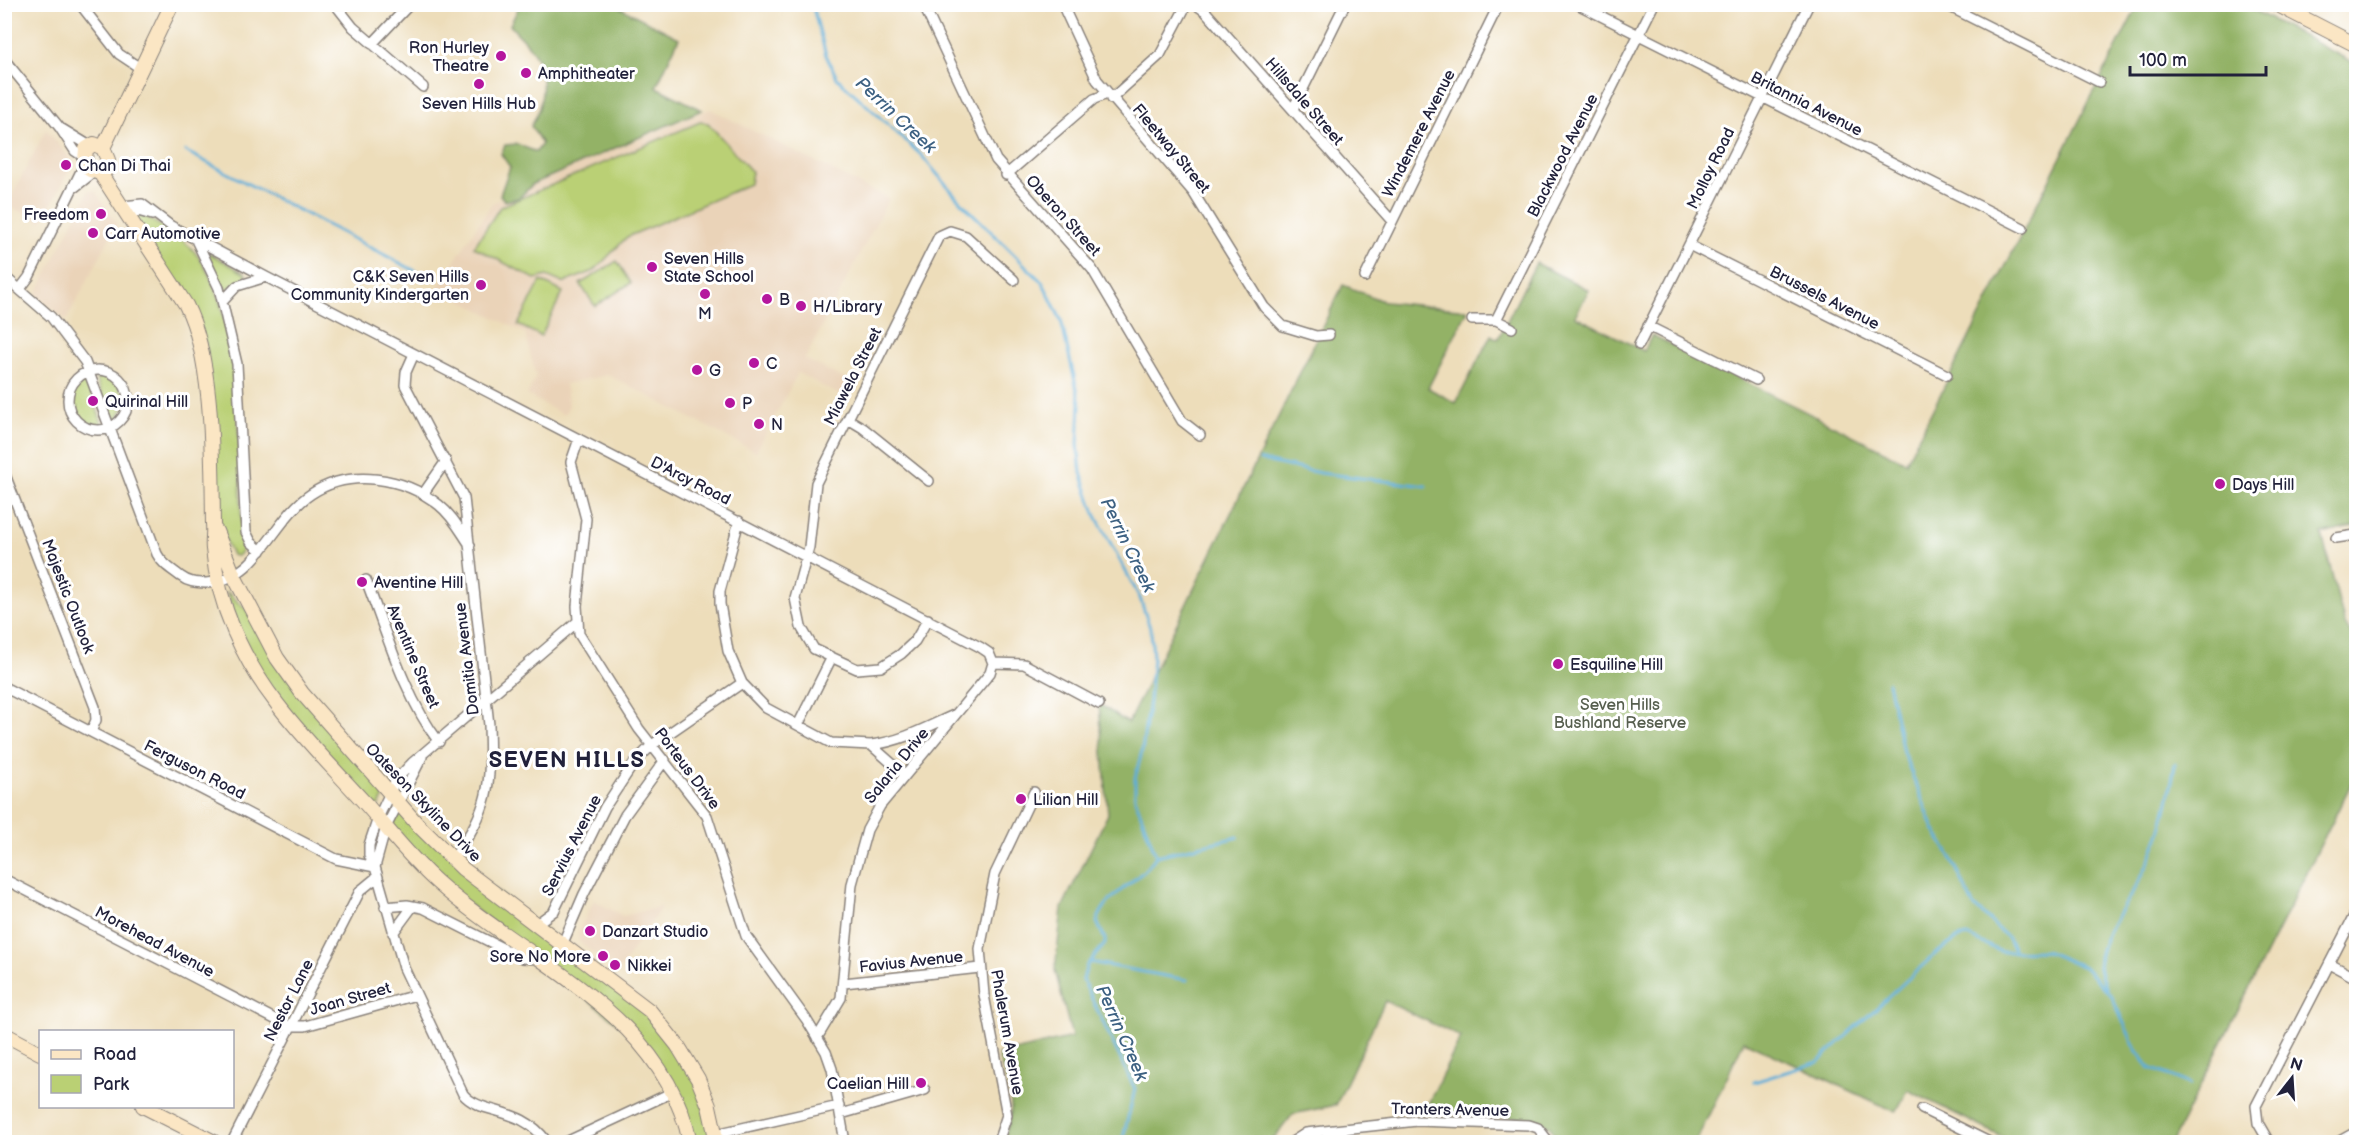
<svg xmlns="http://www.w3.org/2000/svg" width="2361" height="1147" font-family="'Balsamiq Sans',sans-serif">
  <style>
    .built { fill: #ead3b8 }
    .green { fill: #bad074; stroke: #6e7958; stroke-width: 1.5 }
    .forest { fill: #93b266; stroke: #5a6a50; stroke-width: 1.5 }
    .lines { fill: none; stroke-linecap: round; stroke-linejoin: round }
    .stream { stroke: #5daed8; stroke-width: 3 }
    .minor-casing { stroke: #88807a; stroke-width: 12 }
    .secondary-casing { stroke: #88807a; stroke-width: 16 }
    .minor { stroke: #fff; stroke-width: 9 }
    .secondary { stroke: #fbe6c4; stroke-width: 14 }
    .poi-dot { fill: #b5179e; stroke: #fff; stroke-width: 2 }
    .labels { text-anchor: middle; stroke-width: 6; stroke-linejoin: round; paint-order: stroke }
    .poi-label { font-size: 16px; fill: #22223b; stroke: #fff; text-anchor: start }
    .street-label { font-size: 16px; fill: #22223b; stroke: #fff }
    .park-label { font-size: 16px; fill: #575f4f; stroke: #fff }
    .water-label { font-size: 18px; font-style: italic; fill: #3d6182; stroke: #fff }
    .district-label { font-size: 22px; font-weight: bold; letter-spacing: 1.5px; fill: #22223b; stroke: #fff }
  </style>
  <rect width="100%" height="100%" fill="#fff"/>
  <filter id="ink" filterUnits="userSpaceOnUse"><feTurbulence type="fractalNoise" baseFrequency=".0167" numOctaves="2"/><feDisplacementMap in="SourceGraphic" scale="12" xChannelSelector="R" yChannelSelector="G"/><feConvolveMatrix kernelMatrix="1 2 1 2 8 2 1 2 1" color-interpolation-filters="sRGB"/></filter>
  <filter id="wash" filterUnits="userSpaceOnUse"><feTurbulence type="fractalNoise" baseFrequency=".008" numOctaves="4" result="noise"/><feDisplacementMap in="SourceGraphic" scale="24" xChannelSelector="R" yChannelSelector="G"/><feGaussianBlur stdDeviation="1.35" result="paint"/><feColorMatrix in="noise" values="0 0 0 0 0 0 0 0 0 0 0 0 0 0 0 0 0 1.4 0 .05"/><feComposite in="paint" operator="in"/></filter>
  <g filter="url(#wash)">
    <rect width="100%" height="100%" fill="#edddba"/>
    <path class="built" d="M710,109l179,90 -84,160 47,24 -7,15 -47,-25 -42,79 -148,-77 -43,9 4,21 -5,10 -37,-20 9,-18 -11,-44 -88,-45 55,-85z
      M46,129l23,28 2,10 -29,55 -35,-17z
      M89,191h6l22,33 -51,97 -30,-27z
      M594,900l29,16 39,-10 -43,65 -40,-29 -1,-9z"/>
    <path class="green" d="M700,122l8,1 44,49 -2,12 -123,53 -33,34 -31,12 -16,-7 -12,3 -61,-32 26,-40z
      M137,215l8,1c14,10 33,18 45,31 54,54 48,209 52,283v21l-5,5 -5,-1 -10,-22 -4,-19 -13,-172 -69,-123z
      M209,253l37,21 -1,5 -20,11 -18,-35z
      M617,261l14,22 -36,23 -15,-22z
      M541,281l22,11 -22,44 -23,-11z
      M99,375c25,4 33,28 15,46l-4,-2 -14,-41z
      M83,379l4,1 15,43 -2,3c-26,-3 -38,-28 -17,-47z
      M227,592l19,17 140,183 -7,14 -5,-1 -83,-88 -49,-74z
      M398,812l244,196 52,69 20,65h-21l-42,-92 -196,-157 -64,-65z"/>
    <path class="forest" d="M520,5h95l64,33 -23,49 46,23 -169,74 -14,14 -14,3 -5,-6 10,-28 -9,-13 4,-9 12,-1 19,8 6,-8 -11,-18c13,-21 17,-55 1,-76 -6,-9 -15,-16 -22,-25z
      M2138,5h106l112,59v462l-34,8 22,88 12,21v131l-184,368h-160l-104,-52 -12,22 -152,-71 -48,101h-138l-8,-16 -16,-7 -110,-7 37,-75 -76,-36 -49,104 -43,9 -22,28h-270c19,-33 7,-53 -3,-87l74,-18 -17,-67 7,-62 46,-94 -9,-110 29,19 215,-438 42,17 83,8 -40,78 28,15 35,-68 7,4 38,-76 53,27 -14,26 69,35 8,-16 254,127z"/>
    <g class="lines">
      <path class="stream" d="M812,4l14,51 11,23 84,77 39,46 83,82 18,37 19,83 -2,42 3,28 15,43 44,82 11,33 2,27 -4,43 -7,50 -7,27v20l21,58c-16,27 -50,36 -59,66l8,17v5l-18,21 -4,15 52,109 -13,53
        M185,151l236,123
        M1260,460l60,13 106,13
        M1888,682l15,70 31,77 19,32 20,44 34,32 8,14
        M1156,856l82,-19
        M1090,962l97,18
        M2107,989c-7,-12 -11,-25 -6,-39 8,-27 29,-51 42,-76 18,-35 26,-72 32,-110
        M1754,1082l64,-20 116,-107 24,-17 9,-2 35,16 43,-1 39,16 27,28 25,55 14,18 40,16"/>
    </g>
  </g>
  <g filter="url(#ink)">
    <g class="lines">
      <defs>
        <path id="minor" d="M80,4l39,50 21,14
          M335,4l18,23 70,60
          M923,4l73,156 96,109 90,152 18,14
          M1062,4l35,76 96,112 71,115 19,19 33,10 13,-1
          M1195,4l10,7 186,209
          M1577,4l446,224
          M1944,4l155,78
          M372,44l38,-40
          M4,59l56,69 15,23 9,6
          M1111,99l49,-44 27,-51
          M1293,109l52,-105
          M62,129l28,17
          M1006,175l88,-76 13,-5
          M75,187l19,-15
          M123,206l19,-2 29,22 95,51 714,370 9,6 4,10
          M128,216l10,-5 14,4
          M196,240l23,48 18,76 9,168 5,10 10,9
          M1689,245l258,130
          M4,276l47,41 34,45 72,192c5,10 14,15 23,22 8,6 15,7 26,7 52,-2 67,-64 105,-89 39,-26 93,-17 128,11 14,11 22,27 31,40
          M1365,277l134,-273
          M20,289l9,-12 56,-114
          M223,301l14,-15 29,-9
          M1472,320h24l16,8
          M1496,320l158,-316
          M1648,326l108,54
          M1639,345l170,-341
          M414,354l-8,18 -1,13 59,113 25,227c2,63 1,82 -36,134
          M68 400a30 30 0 1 1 60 0a30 30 0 1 1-60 0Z
          M848,419l15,9 66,53
          M579,439l-8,23 15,57 -9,87 2,28 60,95 68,87 39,120 60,83 20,33 6,17 13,73
          M4,472l91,235 1,13 -5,12
          M423,494l23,-33
          M739,521l-19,70v13l8,47 14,32 24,25 65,35 40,2 34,30
          M2336,538l20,-3
          M366,580c20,52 39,118 73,162
          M928,619l-13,22 -14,13 -20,13 -24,2 -43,-20 -13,-22 -6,-29 14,-51 7,-64 123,-247 11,-5 16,5 48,44
          M993,663l31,1 75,40
          M4,687l332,172 39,8
          M798,725l33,-66
          M871,745c32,-4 56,-18 85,-31
          M375,867l11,-40 36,-70
          M4,879l284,147h17l111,-31
          M385,907l22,-2 16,3 99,50 17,1
          M535,925l19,-14 51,-104 29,-44 18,-18 90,-62
          M393,933l20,-27
          M562,945l22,-51 41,-79 40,-55
          M2330,964l26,14
          M844,983l136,-15
          M817,1038l24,-40 11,-114 15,-54 13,-24 110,-133 3,-10
          M1922,1109l67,33
          M841,1114l84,-24
          M716,1134l123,-28
          M232,1142l128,-251 17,-14
          M547,1142c-26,-37 -66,-26 -84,-48l-59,-126 -29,-101 -6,-12v-10l9,-27 18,-38 16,-17 164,-140
          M566,1142l107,-50
          M998,1142l9,-27 -23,-120 -4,-46 15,-75 39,-82
          M1292,1142l14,-9 111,-12 112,4 9,3 11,14
          M2269,1142l-11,-19 -2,-17 100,-194
          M2338,1142l18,-10"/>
        <path id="secondary" d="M2276,4l80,41
          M94,144l9,4 5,12 -1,9 -7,4 -10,-3 -5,-10 1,-11z
          M103,148l69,-144
          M100,173l86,132c28,55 26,156 27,219 1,9 -1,17 0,25 5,57 30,111 65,156 26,34 57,65 86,97 24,27 46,56 73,80 90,81 226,130 253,260
          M216,531l18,45 43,82 25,35 116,132 45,44 187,142 28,35 20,33 11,27 8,36
          M4,1034l36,19
          M143,1106l71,36"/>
      </defs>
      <use href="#minor" class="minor-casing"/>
      <use href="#secondary" class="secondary-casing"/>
      <use href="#minor" class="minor"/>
      <use href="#secondary" class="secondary"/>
    </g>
  </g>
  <g class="poi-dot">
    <circle cx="501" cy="56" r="6"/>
    <circle cx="526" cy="73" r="6"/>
    <circle cx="479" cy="84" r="6"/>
    <circle cx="66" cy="165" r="6"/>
    <circle cx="101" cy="214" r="6"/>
    <circle cx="93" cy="233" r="6"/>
    <circle cx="652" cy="267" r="6"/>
    <circle cx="481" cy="285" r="6"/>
    <circle cx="705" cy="294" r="6"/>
    <circle cx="767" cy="299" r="6"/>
    <circle cx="801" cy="306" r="6"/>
    <circle cx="754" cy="363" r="6"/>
    <circle cx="697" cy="370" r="6"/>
    <circle cx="93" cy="401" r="6"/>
    <circle cx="730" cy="403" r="6"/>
    <circle cx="759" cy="424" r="6"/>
    <circle cx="2220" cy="484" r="6"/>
    <circle cx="362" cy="582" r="6"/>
    <circle cx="1558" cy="664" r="6"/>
    <circle cx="1021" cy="799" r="6"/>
    <circle cx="590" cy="931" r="6"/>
    <circle cx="603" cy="956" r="6"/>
    <circle cx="615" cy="965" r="6"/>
    <circle cx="921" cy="1083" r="6"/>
  </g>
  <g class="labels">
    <g class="poi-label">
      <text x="489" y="53" text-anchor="end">Ron Hurley<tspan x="489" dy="18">Theatre</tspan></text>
      <text x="538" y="79">Amphitheater</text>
      <text x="479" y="109" text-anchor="middle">Seven Hills Hub</text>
      <text x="78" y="171">Chan Di Thai</text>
      <text x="89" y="220" text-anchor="end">Freedom</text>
      <text x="105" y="239">Carr Automotive</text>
      <text x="664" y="264">Seven Hills<tspan x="664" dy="18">State School</tspan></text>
      <text x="469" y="282" text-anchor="end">C&amp;K Seven Hills<tspan x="469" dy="18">Community Kindergarten</tspan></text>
      <text x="779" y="305">B</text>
      <text x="813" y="312">H/Library</text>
      <text x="705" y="319" text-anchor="middle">M</text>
      <text x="766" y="369">C</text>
      <text x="709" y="376">G</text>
      <text x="105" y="407">Quirinal Hill</text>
      <text x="742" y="409">P</text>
      <text x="771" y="430">N</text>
      <text x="2232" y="490">Days Hill</text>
      <text x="374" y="588">Aventine Hill</text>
      <text x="1570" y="670">Esquiline Hill</text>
      <text x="1033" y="805">Lilian Hill</text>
      <text x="602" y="937">Danzart Studio</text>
      <text x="591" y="962" text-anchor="end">Sore No More</text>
      <text x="627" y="971">Nikkei</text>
      <text x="909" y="1089" text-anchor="end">Caelian Hill</text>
    </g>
    <g class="street-label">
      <text transform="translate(1305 101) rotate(49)" y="6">Hillsdale Street</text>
      <text transform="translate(1807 103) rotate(27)" y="6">Britannia Avenue</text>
      <text transform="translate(1418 133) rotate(-63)" y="6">Windemere Avenue</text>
      <text transform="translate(1172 148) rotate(50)" y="6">Fleetway Street</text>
      <text transform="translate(1562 155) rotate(-63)" y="6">Blackwood Avenue</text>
      <text transform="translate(1710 168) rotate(-64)" y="6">Molloy Road</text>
      <text transform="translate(1064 215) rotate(48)" y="6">Oberon Street</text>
      <text transform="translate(1825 297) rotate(27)" y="6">Brussels Avenue</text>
      <text transform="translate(852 376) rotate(-63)" y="6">Miawela Street</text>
      <text transform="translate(691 480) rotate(27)" y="6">D'Arcy Road</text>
      <text transform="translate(69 596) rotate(69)" y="6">Majestic Outlook</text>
      <text transform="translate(414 656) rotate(67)" y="6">Aventine Street</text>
      <text transform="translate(466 659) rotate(-97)" y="6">Domitia Avenue</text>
      <text transform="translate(896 765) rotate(-51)" y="6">Salaria Drive</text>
      <text transform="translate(688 768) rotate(53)" y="6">Porteus Drive</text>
      <text transform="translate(195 769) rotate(27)" y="6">Ferguson Road</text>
      <text transform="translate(424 802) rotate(46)" y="6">Oateson Skyline Drive</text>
      <text transform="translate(571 845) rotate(-63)" y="6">Servius Avenue</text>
      <text transform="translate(155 941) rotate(28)" y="6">Morehead Avenue</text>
      <text transform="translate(911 961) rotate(-6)" y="6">Favius Avenue</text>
      <text transform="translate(350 998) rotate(-16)" y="6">Joan Street</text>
      <text transform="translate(288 1000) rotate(-63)" y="6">Nestor Lane</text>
      <text transform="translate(1008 1032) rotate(80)" y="6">Phalerum Avenue</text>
      <text transform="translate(1450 1109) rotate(1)" y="6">Tranters Avenue</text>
    </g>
    <g class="park-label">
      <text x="1620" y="710">Seven Hills<tspan x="1620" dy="18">Bushland Reserve</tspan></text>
    </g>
    <g class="water-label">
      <text transform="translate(896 115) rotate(43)" y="6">Perrin Creek</text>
      <text transform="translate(1128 545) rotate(64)" y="6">Perrin Creek</text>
      <text transform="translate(1122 1033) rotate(66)" y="6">Perrin Creek</text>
    </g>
    <g class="district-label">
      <text x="567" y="767">SEVEN HILLS</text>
    </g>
  </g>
  <rect width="2361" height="1147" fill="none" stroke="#fff" stroke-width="24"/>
  <rect x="39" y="1030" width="195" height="78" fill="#ffffff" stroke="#a7a7b1" stroke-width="1.5"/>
  <rect x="51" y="1050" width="30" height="9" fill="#fbe6c4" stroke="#a7a7b1" stroke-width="1.5"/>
  <text x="93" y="1060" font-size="18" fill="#22223b">Road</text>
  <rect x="51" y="1075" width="30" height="18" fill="#bad074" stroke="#a7a7b1" stroke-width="1.5"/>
  <text x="93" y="1090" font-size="18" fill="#22223b">Park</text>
  <g transform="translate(2292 1078) rotate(17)" stroke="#ffffff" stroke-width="4.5" paint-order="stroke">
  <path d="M0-4.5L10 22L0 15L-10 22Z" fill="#22223b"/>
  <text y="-9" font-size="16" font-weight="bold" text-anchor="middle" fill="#22223b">N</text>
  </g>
  <path d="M2130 66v9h136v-9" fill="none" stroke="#22223b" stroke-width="3"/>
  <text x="2139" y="66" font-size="18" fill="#22223b" stroke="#ffffff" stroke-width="4.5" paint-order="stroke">100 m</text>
</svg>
